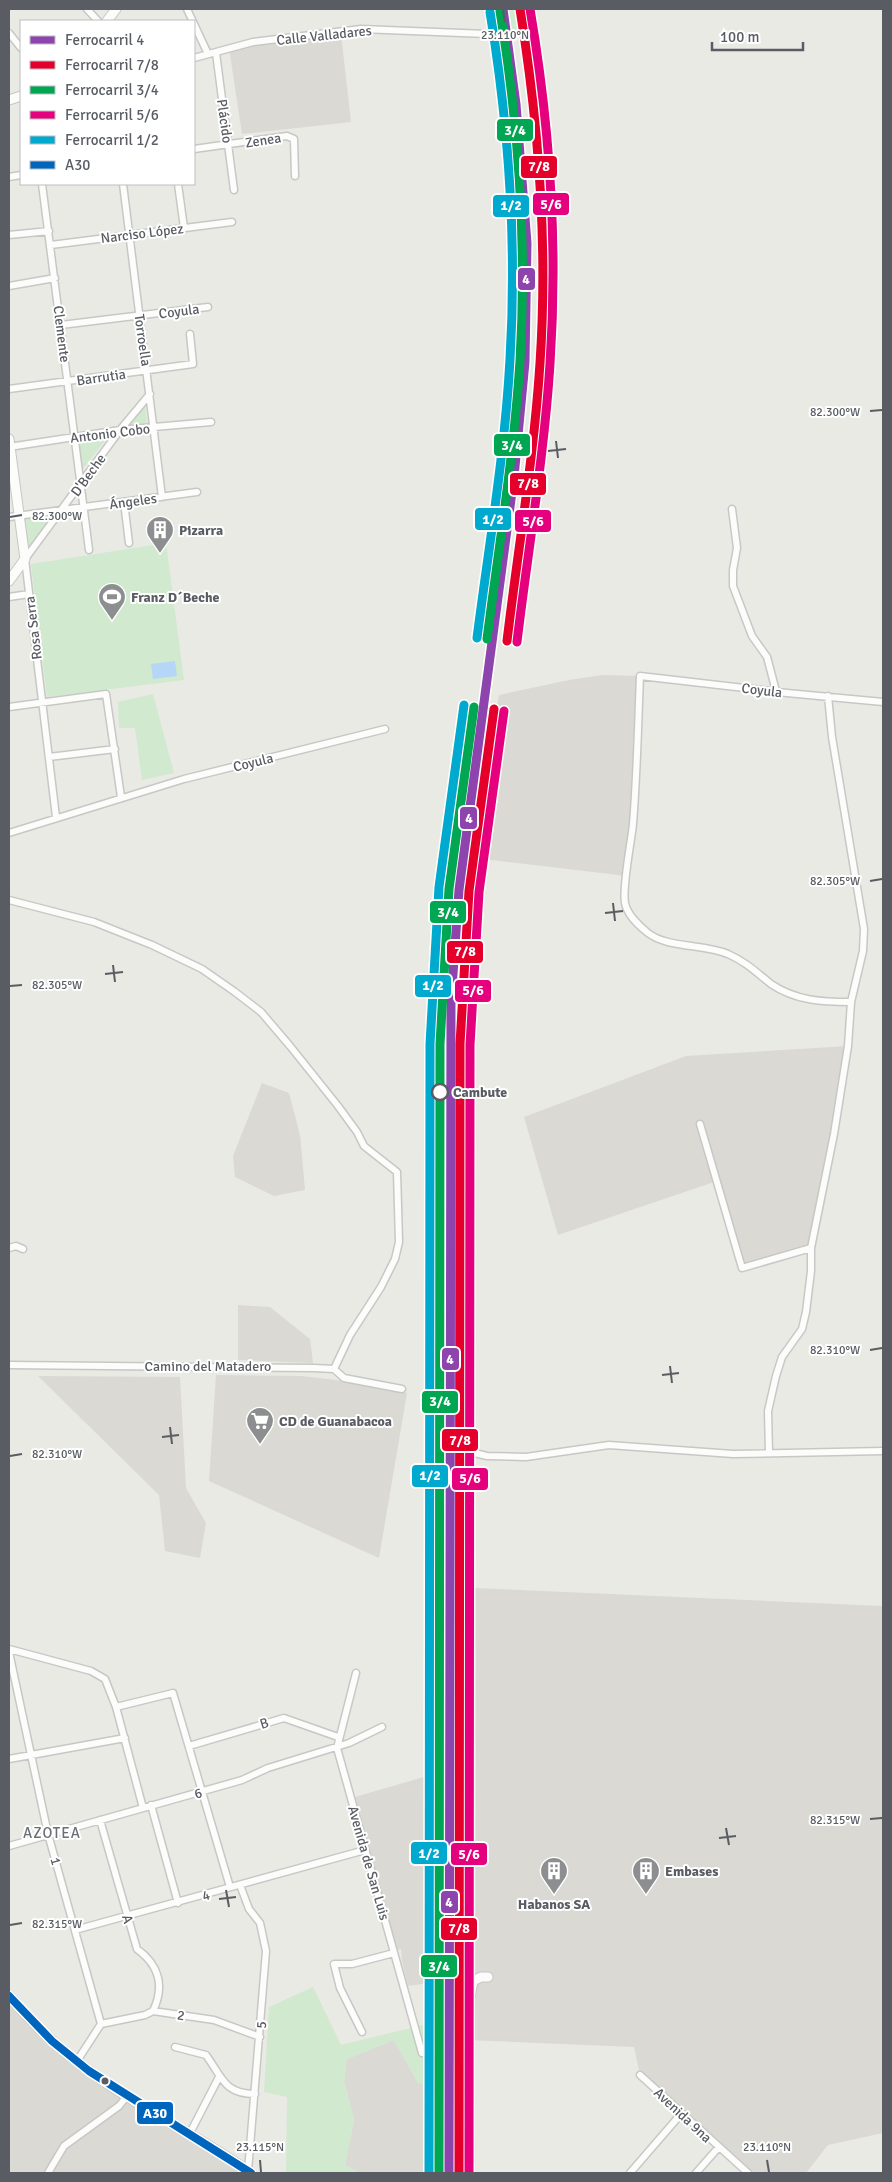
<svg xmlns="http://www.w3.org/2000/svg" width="892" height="2182" font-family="Signika,sans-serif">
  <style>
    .industrial { fill: #dad9d3 }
    .green { fill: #d0e9cf }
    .water { fill: #b6d6f7 }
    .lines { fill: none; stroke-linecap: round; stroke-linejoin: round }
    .street-casing { stroke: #c7c8c6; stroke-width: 9 }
    .secondary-casing { stroke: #c6c7c6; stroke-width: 11 }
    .street { stroke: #fcfcfb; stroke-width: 6 }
    .secondary { stroke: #fcfcfb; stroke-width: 9 }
    .rail { stroke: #e2e3e2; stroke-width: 2; stroke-dasharray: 1 6; stroke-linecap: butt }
    .bus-1-casing { stroke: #fff; stroke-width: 11 }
    .bus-1 { stroke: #0065bd; stroke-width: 8 }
    .rail-1-casing { stroke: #fff; stroke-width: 12 }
    .rail-2-casing { stroke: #fff; stroke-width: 12 }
    .rail-3-casing { stroke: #fff; stroke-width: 12 }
    .rail-4-casing { stroke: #fff; stroke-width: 12 }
    .rail-5-casing { stroke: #fff; stroke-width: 12 }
    .rail-1 { stroke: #8e44ad; stroke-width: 9 }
    .rail-2 { stroke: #e4002b; stroke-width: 9 }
    .rail-3 { stroke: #00a651; stroke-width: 9 }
    .rail-4 { stroke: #e5007d; stroke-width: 9 }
    .rail-5 { stroke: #00a9ce; stroke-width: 9 }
    .ticks { fill: none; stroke: #595d63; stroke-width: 2 }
    .stop-dot { fill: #fff; stroke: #595d63; stroke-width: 2.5 }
    .bus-dot { fill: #595d63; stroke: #fff; stroke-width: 2 }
    .labels { text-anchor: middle; stroke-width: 4; stroke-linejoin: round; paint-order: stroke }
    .street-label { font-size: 14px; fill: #595d63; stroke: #fff }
    .poi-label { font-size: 14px; font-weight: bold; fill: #595d63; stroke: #fff; text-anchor: start }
    .stop-label { font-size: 14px; font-weight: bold; fill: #595d63; stroke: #fff; text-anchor: start }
    .neighbourhood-label { font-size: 15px; letter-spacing: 1px; fill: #6a6f75; stroke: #fff }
    .ticks-label { font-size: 12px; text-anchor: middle; fill: #595d63; stroke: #fff; stroke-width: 4; stroke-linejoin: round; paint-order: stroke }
    .line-badge { stroke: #fff; stroke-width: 2 }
    .badge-label { font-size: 14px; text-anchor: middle; font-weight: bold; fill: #fff }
  </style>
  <rect width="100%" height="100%" fill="#eaeae4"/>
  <path class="industrial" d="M341,34l10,88 -109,12 -13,-86z
    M603,675l37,1 -13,200 -153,-18 25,-163 70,-15z
    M848,1046l-37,202 -69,20 -25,-87 -159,54 -34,-118 162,-61z
    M262,1083l27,10 11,42 5,55 -31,6 -39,-19 -2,-21z
    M238,1305l32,2 40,32 3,24 -75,-3z
    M216,1375l86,1 76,9 29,8 -28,165 -170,-77z
    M38,1376l142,1 6,111 20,35 -6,35 -35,-7 -6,-56z
    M474,1588l409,18v527l-55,12 -22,28h-58l-108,-98 -6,-28 -165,-7z
    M434,1774l3,42 -8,167 -21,3 -6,-25 -1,-12 -4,1 -42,-153z
    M9,1996l46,49 196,128h-242z
    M394,2040l24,43 24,4 -1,86h-81l-15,-8 9,-45 -10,-39 3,-22z"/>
  <path class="green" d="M497,9h27l4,22 -27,-2z
    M145,402l2,23 -23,3z
    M107,438l-25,32 -4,-28z
    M54,513l-28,41 -5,-36z
    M166,543l18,137 -137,17 -16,-133z
    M153,694l21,79 -32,7 -7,-52h-16l-1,-26z
    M313,1987l28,58 98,-24 3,66 -24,-4 -24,-43 -47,19 -3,22 10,39 -9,45 15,8h-74l1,-76 -23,-5 5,-85z"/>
  <path class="water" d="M175,661l2,15 -24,3 -2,-15z"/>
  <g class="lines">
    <defs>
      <path id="street" d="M87,9l11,12
        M187,9l21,45
        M9,33l12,15
        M216,53l18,137
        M194,58l59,-16 108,-13 126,5
        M194,149l93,-13 7,3 1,37
        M9,177l12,-2
        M42,184l47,366
        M123,184l39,313
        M178,184l6,44
        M9,235l40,-4
        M51,245l181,-23
        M9,286l46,-8
        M61,325l147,-18
        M9,389l184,-25 -3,-30
        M9,447l111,-17 91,-8
        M124,502l5,41
        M732,509l5,39 -4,22v16l19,50 15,21 9,34
        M9,517l188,-25
        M9,597l20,-3
        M9,707l97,-13 15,103
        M49,757l66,-8
        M56,817l-31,-258 95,-129 30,-36
        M9,833l175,-54 201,-50
        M9,900l85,22 58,23 50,24 33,23 26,20 29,34 48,60 19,26 7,14 33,26 2,70 -4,17 -14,28 -31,48 -16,34
        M851,1002c-28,0 -55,-1 -80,-18 -15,-12 -25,-22 -43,-30 -24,-10 -61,-6 -80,-21 -9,-7 -21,-19 -23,-30 -3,-17 6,-59 8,-79 4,-49 5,-99 7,-148l147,17 96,9
        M700,1124l42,144 69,-20
        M9,1248l7,-2 7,3
        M9,1365l305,3 20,1 10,9 58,11
        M466,1451l21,5 39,1 83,-12 124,9 150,-3
        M769,1453l-1,-42 8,-35 6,-19 20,-28 4,-17 5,-41v-23l23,-114 14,-88 3,-44 12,-51 1,-22 -32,-192 -4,-41
        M9,1649l82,22 14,8 11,28 27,101
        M9,1652l39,182 53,190 -24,37
        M356,1673l-19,75 85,305
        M116,1707l57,-14 57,194
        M189,1746l95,-28 54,19
        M9,1759l116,-21
        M151,1805l27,98
        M100,1820l37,129c22,16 28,37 16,62
        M9,1846l233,-66 26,-12 81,-25 33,-16
        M240,1885l9,24 11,14 6,28 -18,220
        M75,1930l290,-80
        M101,2024l44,-9 8,-4 61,9 46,17
        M362,2032l-22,-44 -6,-24h18l42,-11
        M175,2047l31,8c16,22 18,39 49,39
        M640,2075l108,98
        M190,2133l29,-56
        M48,2173l16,-27 55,-40 8,-10
        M630,2173l51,-59
        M696,2173l22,-25"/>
      <path id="secondary" d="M107,21l9,-12
        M9,100l12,-4
        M9,439l16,120 -16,22
        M9,1996c27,32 58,60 93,84 48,34 102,59 149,93
        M469,2173v-170l4,-22 8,-4h7"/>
    </defs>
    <use href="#street" class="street-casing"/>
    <use href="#secondary" class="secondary-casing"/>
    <use href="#street" class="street"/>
    <use href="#secondary" class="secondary"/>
    <path class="rail" d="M451,2173l5,-1171 8,-111 33,-251"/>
    <defs>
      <path id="bus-1" d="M9,1996l43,45 37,30 162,102"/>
    </defs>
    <use href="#bus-1" class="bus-1-casing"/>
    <use href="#bus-1" class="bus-1"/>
    <defs>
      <path id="rail-1" d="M449,2173l2,-1171 8,-112 55,-413 11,-115 2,-119 -11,-139 -13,-95"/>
      <path id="rail-2" d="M507,641c11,-92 27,-185 33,-278 8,-119 -1,-237 -20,-354
        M459,2173l1,-1129 9,-153 25,-182"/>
      <path id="rail-3" d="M487,639c12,-93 27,-185 33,-278 7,-118 -1,-234 -20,-350
        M439,2173l1,-1129 9,-155 25,-182"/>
      <path id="rail-4" d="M517,642c11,-92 27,-185 33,-278 8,-119 0,-238 -20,-355
        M469,2173l1,-1128 9,-153 25,-181"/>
      <path id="rail-5" d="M477,638c12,-93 28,-186 33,-279 7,-116 -1,-232 -20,-347
        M429,2173l1,-1129 9,-157 25,-182"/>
    </defs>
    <use href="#rail-1" class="rail-1-casing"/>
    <use href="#rail-2" class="rail-2-casing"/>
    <use href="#rail-3" class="rail-3-casing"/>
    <use href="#rail-4" class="rail-4-casing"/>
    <use href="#rail-5" class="rail-5-casing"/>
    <use href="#rail-1" class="rail-1"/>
    <use href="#rail-2" class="rail-2"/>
    <use href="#rail-3" class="rail-3"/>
    <use href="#rail-4" class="rail-4"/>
    <use href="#rail-5" class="rail-5"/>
  </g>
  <path class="ticks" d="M503,10l2,12M870,411l12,-1M556,441l2,17M548,451l18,-2M10,517l12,-2M870,881l12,-2M613,903l2,18M605,913l18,-2M113,965l2,17M105,974l18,-2M10,986l12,-1M870,1350l12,-2M670,1366l2,17M662,1375l17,-2M170,1427l2,17M162,1437l17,-2M10,1456l12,-2M870,1819l12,-1M726,1828l3,17M719,1838l17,-2M226,1890l3,17M219,1899l17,-2M10,1925l12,-2M260,2160l1,12M767,2160l2,12"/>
  <defs>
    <symbol id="building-pin" viewBox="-11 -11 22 30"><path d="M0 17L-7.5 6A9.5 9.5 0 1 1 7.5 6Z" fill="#8c8e90" stroke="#fff"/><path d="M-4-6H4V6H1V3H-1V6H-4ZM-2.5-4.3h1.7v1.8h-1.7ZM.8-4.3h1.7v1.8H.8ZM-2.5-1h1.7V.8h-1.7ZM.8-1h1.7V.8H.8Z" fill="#fff"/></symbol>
    <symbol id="stadium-pin" viewBox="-11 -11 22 30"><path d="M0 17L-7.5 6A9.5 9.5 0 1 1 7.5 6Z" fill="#8c8e90" stroke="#fff"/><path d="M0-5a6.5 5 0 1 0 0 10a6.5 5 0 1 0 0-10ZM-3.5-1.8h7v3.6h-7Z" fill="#fff"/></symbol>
    <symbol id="supermarket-pin" viewBox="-11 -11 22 30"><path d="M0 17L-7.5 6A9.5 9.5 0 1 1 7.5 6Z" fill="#8c8e90" stroke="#fff"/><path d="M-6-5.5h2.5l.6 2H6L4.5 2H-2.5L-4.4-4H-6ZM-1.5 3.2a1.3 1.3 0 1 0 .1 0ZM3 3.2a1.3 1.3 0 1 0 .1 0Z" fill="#fff"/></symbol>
  </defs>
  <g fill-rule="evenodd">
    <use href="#building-pin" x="144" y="514" width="32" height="43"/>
    <use href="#stadium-pin" x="96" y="581" width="32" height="43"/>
    <use href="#supermarket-pin" x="244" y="1405" width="32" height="43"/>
    <use href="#building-pin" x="538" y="1855" width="32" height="43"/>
    <use href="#building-pin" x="630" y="1855" width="32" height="43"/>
  </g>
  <circle class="stop-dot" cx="440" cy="1092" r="8"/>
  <circle class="bus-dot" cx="105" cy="2081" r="4.5"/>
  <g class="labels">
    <g class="street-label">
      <text transform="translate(324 35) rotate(-6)" y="5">Calle Valladares</text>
      <text transform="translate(225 121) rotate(82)" y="5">Plácido</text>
      <text transform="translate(263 140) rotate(-9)" y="5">Zenea</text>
      <text transform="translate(142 233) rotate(-7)" y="5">Narciso López</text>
      <text transform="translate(179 311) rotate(-7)" y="5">Coyula</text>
      <text transform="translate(62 334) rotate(83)" y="5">Clemente</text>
      <text transform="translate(143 340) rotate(82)" y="5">Torroella</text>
      <text transform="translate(101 377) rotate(-8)" y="5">Barrutia</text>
      <text transform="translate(110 433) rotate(-7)" y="5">Antonio Cobo</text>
      <text transform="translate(88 475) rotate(-54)" y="5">D'Beche</text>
      <text transform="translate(133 501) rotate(-8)" y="5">Ángeles</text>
      <text transform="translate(33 628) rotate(-97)" y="5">Rosa Serra</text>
      <text transform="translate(762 690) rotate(7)" y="5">Coyula</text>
      <text transform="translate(253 762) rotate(-14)" y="5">Coyula</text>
      <text x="208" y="1371">Camino del Matadero</text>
      <text transform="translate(264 1723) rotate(-17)" y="5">B</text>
      <text transform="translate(198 1793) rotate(-15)" y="5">6</text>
      <text transform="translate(56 1861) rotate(74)" y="5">1</text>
      <text transform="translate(369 1863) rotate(74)" y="5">Avenida de San Luis</text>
      <text transform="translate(206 1895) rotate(-17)" y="5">4</text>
      <text transform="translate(128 1919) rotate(74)" y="5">A</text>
      <text transform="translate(181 2015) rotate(9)" y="5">2</text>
      <text transform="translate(261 2025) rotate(-86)" y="5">5</text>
      <text transform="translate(683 2115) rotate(43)" y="5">Avenida 9na</text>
    </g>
    <g class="poi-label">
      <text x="179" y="535">Pizarra</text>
      <text x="131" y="602">Franz D´Beche</text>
      <text x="279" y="1426">CD de Guanabacoa</text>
      <text x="665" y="1876">Embases</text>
      <text x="554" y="1909" text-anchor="middle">Habanos SA</text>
    </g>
    <g class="stop-label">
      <text x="453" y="1097">Cambute</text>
    </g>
    <g class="neighbourhood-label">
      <text x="52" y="1838">AZOTEA</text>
    </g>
  </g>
  <g class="ticks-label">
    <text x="505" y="39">23.110°N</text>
    <text x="835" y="416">82.300°W</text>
    <text x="57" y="520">82.300°W</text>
    <text x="835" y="885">82.305°W</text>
    <text x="57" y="989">82.305°W</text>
    <text x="835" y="1354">82.310°W</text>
    <text x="57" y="1458">82.310°W</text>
    <text x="835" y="1824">82.315°W</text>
    <text x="57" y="1928">82.315°W</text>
    <text x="260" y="2151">23.115°N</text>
    <text x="767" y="2151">23.110°N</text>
  </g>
  <g class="line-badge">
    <rect x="496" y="118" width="38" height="24" rx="5" fill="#00a651"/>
    <rect x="520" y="155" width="38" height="24" rx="5" fill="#e4002b"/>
    <rect x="532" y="192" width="38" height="24" rx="5" fill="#e5007d"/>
    <rect x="492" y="194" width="38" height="24" rx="5" fill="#00a9ce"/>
    <rect x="517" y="267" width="19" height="24" rx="5" fill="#8e44ad"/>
    <rect x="493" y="433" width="38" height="24" rx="5" fill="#00a651"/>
    <rect x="509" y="472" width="38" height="24" rx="5" fill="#e4002b"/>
    <rect x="474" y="507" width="38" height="24" rx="5" fill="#00a9ce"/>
    <rect x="514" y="509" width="38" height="24" rx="5" fill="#e5007d"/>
    <rect x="459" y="806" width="19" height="24" rx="5" fill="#8e44ad"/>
    <rect x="429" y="900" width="38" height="24" rx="5" fill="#00a651"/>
    <rect x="446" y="940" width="38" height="24" rx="5" fill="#e4002b"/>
    <rect x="414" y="974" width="38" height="24" rx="5" fill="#00a9ce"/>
    <rect x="454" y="979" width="38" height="24" rx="5" fill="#e5007d"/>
    <rect x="441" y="1347" width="19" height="24" rx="5" fill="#8e44ad"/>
    <rect x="421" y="1390" width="38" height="24" rx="5" fill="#00a651"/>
    <rect x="441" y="1428" width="38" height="24" rx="5" fill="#e4002b"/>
    <rect x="411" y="1464" width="38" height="24" rx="5" fill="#00a9ce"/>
    <rect x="451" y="1467" width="38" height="24" rx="5" fill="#e5007d"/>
    <rect x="410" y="1841" width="38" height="24" rx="5" fill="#00a9ce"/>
    <rect x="450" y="1842" width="38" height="24" rx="5" fill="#e5007d"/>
    <rect x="440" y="1890" width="19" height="24" rx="5" fill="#8e44ad"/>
    <rect x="440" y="1917" width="38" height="24" rx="5" fill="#e4002b"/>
    <rect x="420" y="1954" width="38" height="24" rx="5" fill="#00a651"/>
    <rect x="136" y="2101" width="38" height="24" rx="5" fill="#0065bd"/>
  </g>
  <g class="badge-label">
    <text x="515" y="135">3/4</text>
    <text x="539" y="171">7/8</text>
    <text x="551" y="209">5/6</text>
    <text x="511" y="210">1/2</text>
    <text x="526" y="284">4</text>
    <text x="512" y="450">3/4</text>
    <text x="528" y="488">7/8</text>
    <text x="493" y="524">1/2</text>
    <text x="533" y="526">5/6</text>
    <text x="469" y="823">4</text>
    <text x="448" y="917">3/4</text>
    <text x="465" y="956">7/8</text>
    <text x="433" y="990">1/2</text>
    <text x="473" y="995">5/6</text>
    <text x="450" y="1364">4</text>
    <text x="440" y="1406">3/4</text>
    <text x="460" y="1445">7/8</text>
    <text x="430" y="1480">1/2</text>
    <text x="470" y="1483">5/6</text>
    <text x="429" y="1858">1/2</text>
    <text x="469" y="1859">5/6</text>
    <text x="449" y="1907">4</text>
    <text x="459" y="1933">7/8</text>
    <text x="439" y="1971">3/4</text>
    <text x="155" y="2118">A30</text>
  </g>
  <rect width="892" height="2182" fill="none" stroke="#595d63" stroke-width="20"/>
  <rect x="20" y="20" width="175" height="165" fill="#ffffff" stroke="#bdbec1"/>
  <rect x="30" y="36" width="25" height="8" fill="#8e44ad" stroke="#bdbec1"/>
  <text x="65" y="45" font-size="15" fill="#595d63">Ferrocarril 4</text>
  <rect x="30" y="61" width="25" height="8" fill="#e4002b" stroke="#bdbec1"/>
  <text x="65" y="70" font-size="15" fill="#595d63">Ferrocarril 7/8</text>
  <rect x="30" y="86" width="25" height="8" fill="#00a651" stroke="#bdbec1"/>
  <text x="65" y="95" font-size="15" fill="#595d63">Ferrocarril 3/4</text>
  <rect x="30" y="111" width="25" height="8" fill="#e5007d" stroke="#bdbec1"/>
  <text x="65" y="120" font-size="15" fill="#595d63">Ferrocarril 5/6</text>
  <rect x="30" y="136" width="25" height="8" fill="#00a9ce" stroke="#bdbec1"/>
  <text x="65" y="145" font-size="15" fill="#595d63">Ferrocarril 1/2</text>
  <rect x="30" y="161" width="25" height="8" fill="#0065bd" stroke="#bdbec1"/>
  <text x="65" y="170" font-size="15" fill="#595d63">A30</text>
  <path d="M712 42v8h91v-8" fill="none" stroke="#595d63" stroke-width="2.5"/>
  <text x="720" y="42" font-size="15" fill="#595d63" stroke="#ffffff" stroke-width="4" paint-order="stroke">100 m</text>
</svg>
